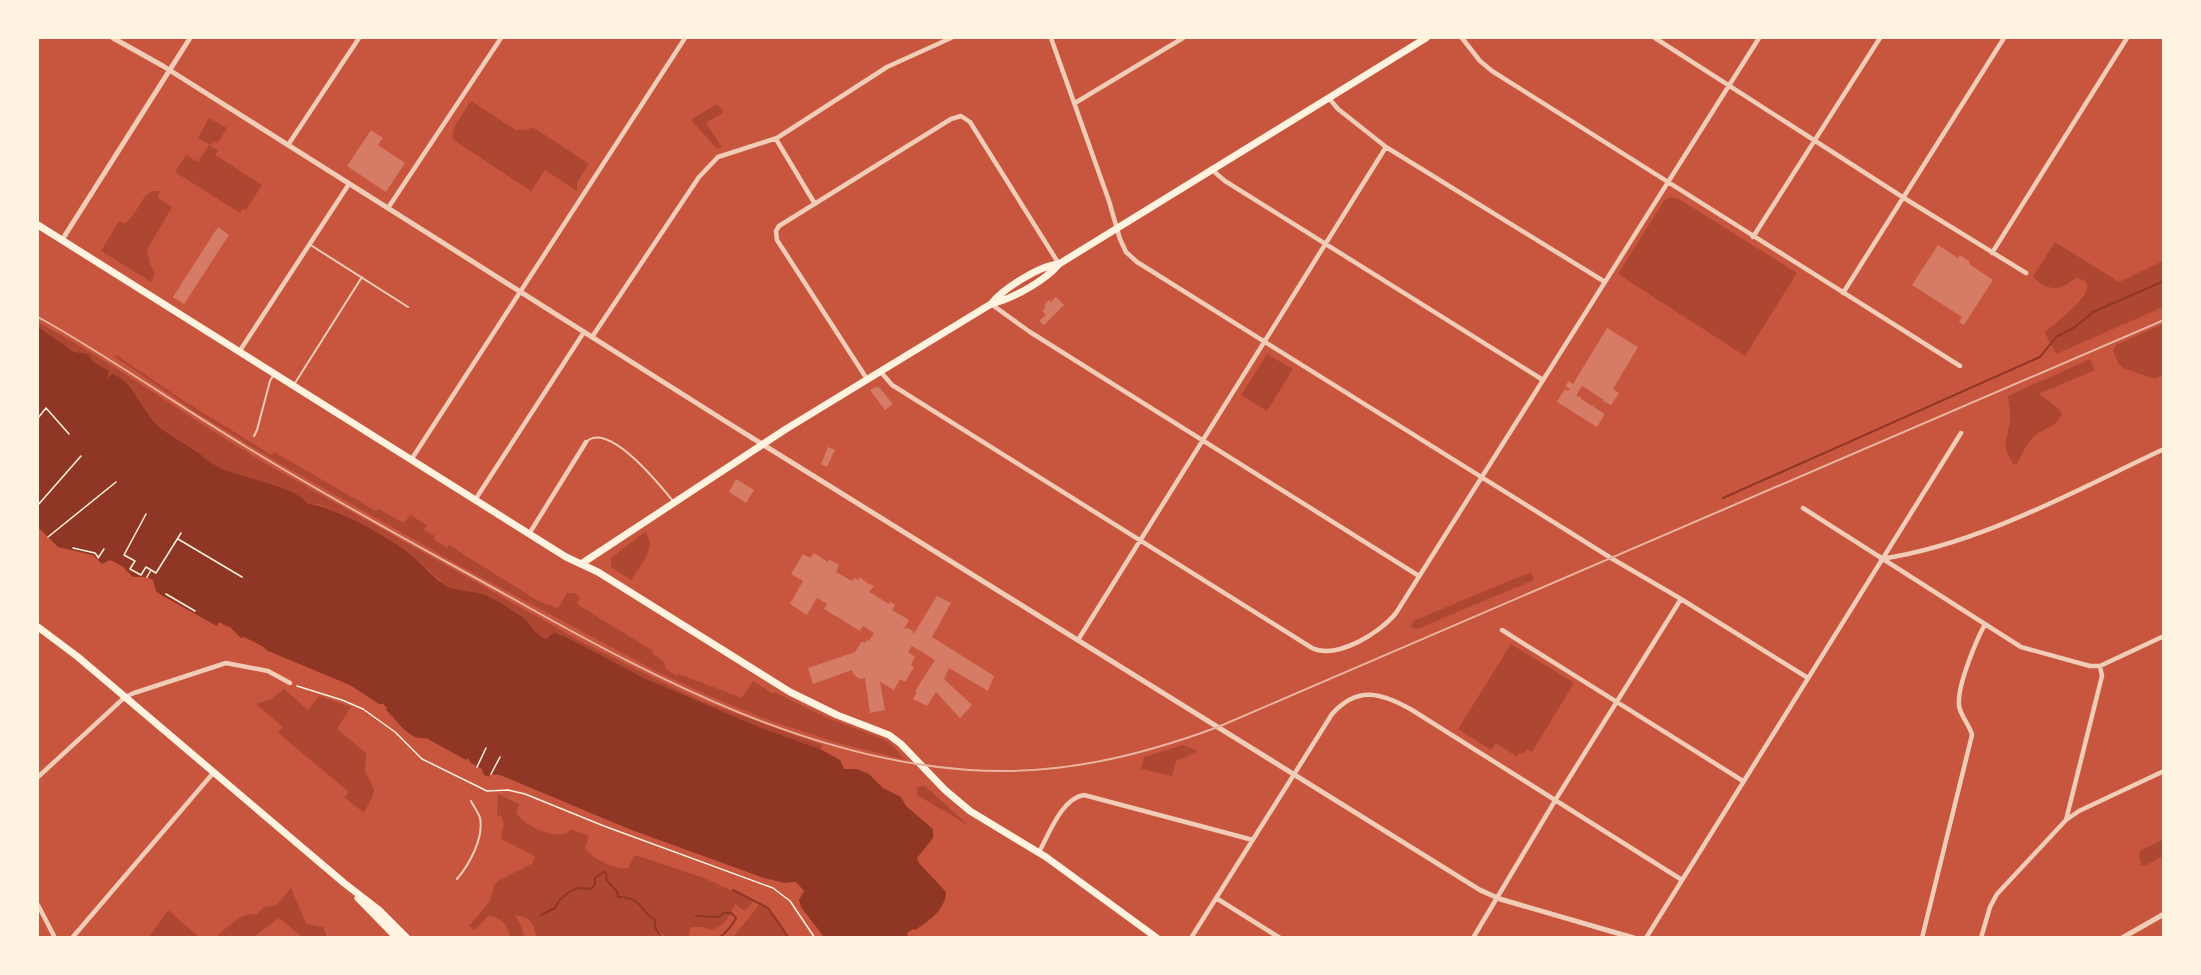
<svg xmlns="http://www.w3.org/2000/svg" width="2201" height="975" font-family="'IBM Plex Serif',serif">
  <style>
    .green { fill: #ae4732 }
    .water { fill: #8f3625 }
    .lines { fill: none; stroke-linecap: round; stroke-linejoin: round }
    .stream { stroke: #8f3625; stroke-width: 2 }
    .building { fill: #d67c66 }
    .path { stroke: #fff3e0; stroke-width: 1.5 }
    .service { stroke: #f1ccb7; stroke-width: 2 }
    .minor { stroke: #f1ccb7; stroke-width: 4.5 }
    .tertiary { stroke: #f1ccb7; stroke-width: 5 }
    .primary { stroke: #fff3e0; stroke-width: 7 }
    .rail { stroke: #e9b49f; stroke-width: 2 }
  </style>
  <rect width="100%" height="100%" fill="#c8553d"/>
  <path class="green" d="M471,101l45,29h11l6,-3 56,37 -12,18v9l-32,-21 -14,21 -79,-52 2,-12z
    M716,104l7,6 -1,3 -16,10 16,24 -5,2 -26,-29z
    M209,118l18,10 -9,15 -4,-2 -3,4 -13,-7z
    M209,145l9,6 -3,4 47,30 -16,25 -3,-1 -3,4 -65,-41 11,-17 12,7z
    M152,191h9l-4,6 15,10 -25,43 3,14 5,9 -4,9 -50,-31 18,-30 5,2c13,-6 15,-25 28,-32z
    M1671,197l6,1 120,75 -52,83 -127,-82 46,-73z
    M2055,242l64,40 44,-21v46l-107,47 -11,-21c4,-7 68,-49 31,-55 -17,13 -27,14 -43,-1z
    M38,322c78,42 149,95 225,140l321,181 82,41 38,18 118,43 -1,5 -70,-26 -105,-45 -78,-41 -20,2 -11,-4 -56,-42 -22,-3 -15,-7 -35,-31 -29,-18 -36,-20 -26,-11h-10c-12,-18 -70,-27 -92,-38 -8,-4 -15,-11 -22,-17 -13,-9 -26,-14 -38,-25 -8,-8 -21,-33 -27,-37 -6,-3 -15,-5 -22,-8l1,-8 -34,-19 -36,-25z
    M2163,324v51l-8,4 -32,-11 -4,-3 -6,-15 3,-5z
    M1267,354l26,15 -26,42 -26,-16z
    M116,355l71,48 85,52 2,-3 102,59 2,-2 26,14 6,-8 17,10 -3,5 11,6 -2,3 14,9 2,-3 89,56 20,7 9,-15h7l6,4 -3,7 76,47 -1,2 12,9 2,7 11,7 2,-2 63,24 11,-17 20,13 2,-2 50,25 58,22 7,4 16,17 -68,-17 -67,-22 -64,-26 -55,-26 -179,-96 -201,-114 -72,-44 -85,-58z
    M2090,359l5,11 -56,24 19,14 4,6c-6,13 -15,13 -26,21 -9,6 -14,20 -19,29l-3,1c-13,-21 -8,-21 -4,-43 1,-8 -1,-17 -2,-26z
    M645,532c13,16 -5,34 -14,48l-20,-13v-9z
    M1531,572l3,8 -117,49 -6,-2 2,-6z
    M1511,644l63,39 -42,69 -5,-3 -4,5 -3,-2 -3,5 -21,-14 -5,7 -33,-21z
    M284,689l24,21 11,-14 32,11 -14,22 29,24 -1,18 9,18 -1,6 -9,18 -20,-16 5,-5 -71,-59 5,-6 -27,-23 15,-5z
    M1183,745l15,6 -22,10 -4,15 -31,-7 3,-12z
    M925,786l43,39 -51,-30v-8z
    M498,794l21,10 -3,9c10,13 35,26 52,20l2,-4 19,7 -4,13c9,10 30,21 43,19l7,-13 69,23 50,23 -9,10 -10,-7c-7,14 -9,22 -25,26l-7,-3h-13v7l-3,3h-20l-11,-7 3,7h-123c-1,-14 -6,-20 -21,-22l7,12 2,10h-14c-1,-11 -10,-21 -22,-21l-13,14 -6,-4 21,-25 4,-15 4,-5 35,-18 2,-7 -34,-17 3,-16 -3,-7 -4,-1z
    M2163,840v16l-18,10 -4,-1 -2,-12 2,-3z
    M291,888l15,36 17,3 4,10h-25l-23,-19 -24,18 1,1h-41l20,-16 10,-6 12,-1 7,-7 13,-2z
    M760,904l10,6 19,27h-56z
    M168,910l31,27h-50z"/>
  <path class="water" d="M38,327l36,25 14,2 5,8 16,9 -2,7 6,-4c19,6 30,38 45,52 11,9 23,15 35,23 8,5 14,12 22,16 22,13 80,20 93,39 24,1 83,35 102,50 12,10 22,23 35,31 14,8 27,5 40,10 12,5 25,14 36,21 12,8 11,18 26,23l3,-4 5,-2 13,5 78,41 113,48 63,23 18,10 4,9h13l12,5 14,14 18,9 5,9 27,23v9l-16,20 2,5 27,29c0,17 -18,30 -31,38l-2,-1 -6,4 1,2 -3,2h-81l-23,-30 -2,-7 5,-9 -8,-9 -11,1 -21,-5 -135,-49 -129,-54 -10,-1 -1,3 -6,-3 -1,-5 -11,-6 -3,-5 -2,2 -40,-22c-17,3 -29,-18 -40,-28l1,-2 -4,-4h-4l-29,-19 -82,-34 -6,-5 -18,-9 -3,1 -12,-12 -1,1 -9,-5 -2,4 -56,-31 -5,-4 -3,-11 -6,-3h-14l-11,-11 -12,-6 -8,4 -9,-9 -35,-8 -18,-18 -2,1z"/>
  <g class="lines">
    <path class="stream" d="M1723,498l317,-141 16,-20 19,-10 18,-15 71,-31
      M733,890l35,18 21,30
      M541,915l14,-7c2,-7 17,-21 26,-20 4,0 7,1 10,1l4,-5v-6l9,-6 2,1 1,8 10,10 1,6c26,1 19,12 37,23v8l7,10
      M696,916l23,1 4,-4h8l5,5c-4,8 -9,14 -17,20"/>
  </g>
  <path class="building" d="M371,130l12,8 -5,7 27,18 -19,29 -39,-26z
    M218,227l11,8 -45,69 -11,-7z
    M1938,245l20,13 2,-3 10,7 -1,2 24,16 -29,45 -5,-3 3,-5 -50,-32z
    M1056,297l8,8 -20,20 -5,-4 7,-6 -4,-4 4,-4 -2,-2 5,-5 2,2z
    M1607,328l31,19 -25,42 6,4 -8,12 -8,-4 1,-1 -22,-14 -6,10 5,1v2l11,7 2,-1 1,3 10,6 -8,13 -40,-25 8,-13 3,2 2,-2 -5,-3 4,-5 4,3z
    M878,386l15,18 -8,6 -15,-20z
    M828,447l7,3 -8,17 -6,-3z
    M736,479l18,11 -8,13 -17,-11z
    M814,553l14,9 1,-3 10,6 -3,7 16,9 2,-3 5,2 1,-3 7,6 7,3 -5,6 20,12 2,-2 4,3 -3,5 17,10 -5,9 3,-1 6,3v4l24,-39 14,7 -19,34 62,39 -6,15 -39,-23 -5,11 28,26 -12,13 -24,-26 -9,14 -14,-7 4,-7 -2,-1 20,-31 -23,-14 -4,6 7,5 -4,8 3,2 -9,15 -5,-3 -6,11 -14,-8 5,28 -15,3 -5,-35 -5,1 -6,-4 -2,-5 -39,14 -5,-16 47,-16 7,-11 3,2 2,-3 2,1 5,-8 -11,-7 -3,5 -36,-22 3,-5 -10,-6 -10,17 -17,-11 13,-23 -12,-7 12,-20 7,4z"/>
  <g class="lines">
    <path class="path" d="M38,418l8,-10 23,26
      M38,505l43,-49
      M146,514l-22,41 11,6 -5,8 11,6 5,-8 10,6 25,-40
      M48,537l68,-55
      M178,539l64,38
      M73,548l22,5 3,4
      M98,558l6,-9
      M147,577l4,-7
      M166,594l29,17
      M297,686l45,14 21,9 32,23 27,27 65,32 21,-1 17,4 79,32 169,62 17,13 25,37
      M477,767l9,-19
      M491,774l9,-17"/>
    <path class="service" d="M309,244l99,63
      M295,383l67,-106
      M254,436l3,-6 13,-49 4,-7
      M586,442c22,-22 74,43 87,59
      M457,879c12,-14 27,-41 23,-61 -2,-6 -6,-11 -9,-17"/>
    <path class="minor" d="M1051,38l58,163 11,38 6,13 11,10 474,296 70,41 127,79
      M1462,38l18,23 12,10 468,295
      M1655,38l249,160 122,75
      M1328,97l10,12 48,38 219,135
      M1075,103l108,-65
      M776,139l39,65
      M288,145l71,-107
      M1211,169l14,12 318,199
      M388,208l113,-170
      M1753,237l127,-199
      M1992,253l135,-215
      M1843,293l161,-255
      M991,304l39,28 389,244
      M592,337l107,-160 19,-20 59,-19 110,-71 64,-29
      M239,352l110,-168
      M880,371l12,14 420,263c25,12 69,-16 84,-35l363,-575
      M867,379l-90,-139 -1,-9 3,-5 172,-107 10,-3 9,6 89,142
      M411,460l274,-422
      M475,500l109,-168
      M1803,508l218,139 69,19h10l64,-30
      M529,534l57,-92
      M1881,559c100,-15 193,-68 283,-110
      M1502,630l241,151
      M1078,640l308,-493
      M38,777l87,-80 9,-4 92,-30 42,8 22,12
      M2066,820l36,-144 -2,-10
      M1039,852c10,-18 23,-54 45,-57l169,45
      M1216,898l64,40
      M38,905l17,33
      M72,938l142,-166
      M1191,938l141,-224c26,-29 50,-21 80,-4l270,170
      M1473,938l83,-139 125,-200
      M1646,938l315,-505
      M1922,938l50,-203c-2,-10 -12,-19 -13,-30 -2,-19 17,-64 26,-81
      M1981,938l9,-31 7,-13 69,-74 13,-9 85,-40"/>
    <path class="tertiary" d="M113,38l50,28 562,355 755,469 20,9 134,39
      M62,240l128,-202
      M2122,938l42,-24"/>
    <path class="primary" d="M38,225l528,332 32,15 192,120 47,23 52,20 12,9 44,46 25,21 76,46 111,81
      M991,304c13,-16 48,-38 68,-40
      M581,564l205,-135 205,-125c21,-5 54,-23 68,-40l367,-226
      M38,627l40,30 266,226 35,27 28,28
      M358,898l39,40"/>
    <path class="rail" d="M38,317c72,40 139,88 210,131 91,56 185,106 278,158 136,76 284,153 443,164 87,6 168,-13 249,-43l946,-407"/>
  </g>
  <rect width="2201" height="975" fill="none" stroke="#fff3e0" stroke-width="78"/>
</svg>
